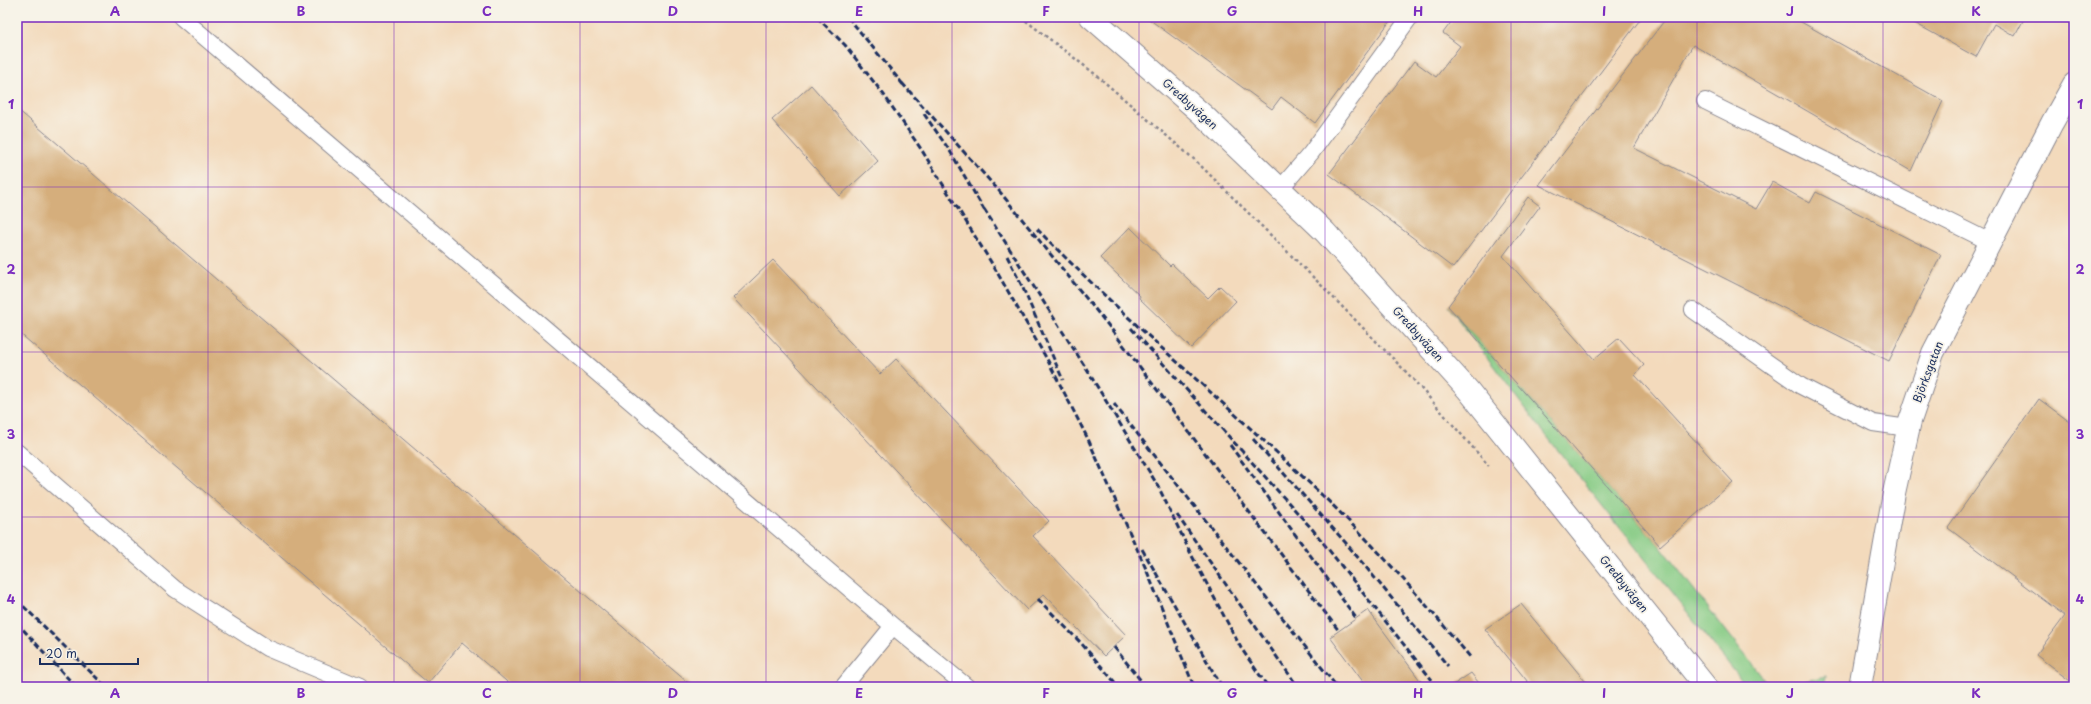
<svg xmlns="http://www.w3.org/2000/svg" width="2091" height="704" font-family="'Playpen Sans',sans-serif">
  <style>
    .green { fill: #86cb84; stroke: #507d71 }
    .building { fill: #d5ae7c }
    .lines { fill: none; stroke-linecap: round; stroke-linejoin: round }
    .service-casing { stroke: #87848d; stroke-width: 18 }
    .minor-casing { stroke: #87848d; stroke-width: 24 }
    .path { stroke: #87848d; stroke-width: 2.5; stroke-dasharray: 3 3; stroke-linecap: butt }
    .service { stroke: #fff; stroke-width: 16 }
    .minor { stroke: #fff; stroke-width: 22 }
    .rail { stroke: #1b2f5e; stroke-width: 3; stroke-dasharray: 6 3; stroke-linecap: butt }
    .grid { fill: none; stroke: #7b2cbf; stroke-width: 1; stroke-opacity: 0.55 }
    .labels { text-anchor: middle; stroke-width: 3.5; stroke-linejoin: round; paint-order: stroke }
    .street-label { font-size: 11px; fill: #1b2f5e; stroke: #f7f3e8 }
    .neatline { fill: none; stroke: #7b2cbf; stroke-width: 1.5 }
    .grid-label { font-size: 13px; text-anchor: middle; font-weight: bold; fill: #7b2cbf }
  </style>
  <rect width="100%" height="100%" fill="#f7f3e8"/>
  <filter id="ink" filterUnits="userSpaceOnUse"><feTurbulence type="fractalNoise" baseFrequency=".025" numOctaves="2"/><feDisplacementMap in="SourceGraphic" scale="8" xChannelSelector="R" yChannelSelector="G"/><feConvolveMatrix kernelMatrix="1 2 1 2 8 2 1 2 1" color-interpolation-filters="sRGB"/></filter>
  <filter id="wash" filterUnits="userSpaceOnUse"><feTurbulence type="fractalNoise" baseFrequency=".012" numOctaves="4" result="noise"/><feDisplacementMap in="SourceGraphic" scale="16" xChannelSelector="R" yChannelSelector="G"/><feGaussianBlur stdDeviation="0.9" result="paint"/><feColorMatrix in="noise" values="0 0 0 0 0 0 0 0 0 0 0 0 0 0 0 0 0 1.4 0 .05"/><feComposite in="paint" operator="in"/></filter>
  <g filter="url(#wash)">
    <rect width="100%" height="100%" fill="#f3dabc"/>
    <path class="green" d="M1448,306l212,240 110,141h-23l-202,-253z
      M1826,676l-2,11h-41z"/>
    <g id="blocks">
      <path class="building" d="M1146,17h247l-78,106 -34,-26 -9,12z
        M1455,17h187l-189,251 -124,-94 85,-113 22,16 24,-31 -17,-13z
        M1667,17h125l151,84 -32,70 -218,-126 -59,103 122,61 16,-27 38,21 6,-11 125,63 -52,106 -350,-176z
        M1904,17h121l-10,19 -21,-12 -18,33z
        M811,85l67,76 -38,35 -68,-76z
        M17,109l676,578h-180l-51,-44 -34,40 -411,-352z
        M1528,197l12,9 -37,50 91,103 25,-21 25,27 -9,10 98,107 -73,64 -212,-240z
        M1130,227l40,39 2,-2 36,34 12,-12 16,15 -45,47 -52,-50 1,-2 -40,-38z
        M773,260l107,114 16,-15 153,162 -16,15 93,99 -22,21 -60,-62 -17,16 -294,-312z
        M2039,399l35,26v259l-38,-29 29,-39 -117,-88z
        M1521,604l69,83h-58l-47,-58z
        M1368,610l57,77h-58l-37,-50z
        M1471,673l11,14h-32z"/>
    </g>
  </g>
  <g filter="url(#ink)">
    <use href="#blocks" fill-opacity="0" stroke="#87848d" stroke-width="1"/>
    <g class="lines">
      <defs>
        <path id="service" d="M181,17l712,609 74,61
          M1705,101l285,141
          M1280,189l31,-36 99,-136
          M1693,310l108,76 72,37 35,5
          M17,452l158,137 92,59 93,39
          M843,687l50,-61"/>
        <path id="minor" d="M1091,17l111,97 123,118 143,158 238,297
          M1860,687l34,-194 16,-72 23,-68 119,-230 22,-39"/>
      </defs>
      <use href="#service" class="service-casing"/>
      <use href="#minor" class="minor-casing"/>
      <path class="path" d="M1021,17l74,57 101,87 127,126 88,90 78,89"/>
      <use href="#service" class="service"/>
      <use href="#minor" class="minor"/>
      <path class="rail" d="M817,17l28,28 39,50 37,54 73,118 54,94 40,78 58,130 47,115
        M848,17l57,70
        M902,83l98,109 112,138 227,301
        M924,114l26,37 36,62
        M984,209l100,156 74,121 33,68 50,94 27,39
        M1037,229c91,93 191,176 285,266 53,50 102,107 149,163
        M1007,256l15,30 41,94
        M1131,328l182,202 119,150
        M1114,404l223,283
        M1253,439l92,103 103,124
        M1230,445l126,173
        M1177,515l121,172
        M1142,549l80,138
        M1038,599l43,44 38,44
        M17,600l89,87
        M17,623l59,64
        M1114,647l32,40"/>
    </g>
  </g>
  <path class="grid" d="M208,17v670M394,17v670M580,17v670M766,17v670M952,17v670M1139,17v670M1325,17v670M1511,17v670M1697,17v670M1883,17v670M17,187h2057M17,352h2057M17,517h2057"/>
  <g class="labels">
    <g class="street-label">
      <text transform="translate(1190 104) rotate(42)" y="4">Gredbyvägen</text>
      <text transform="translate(1418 334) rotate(48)" y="4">Gredbyvägen</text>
      <text transform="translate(1928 372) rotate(-69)" y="4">Björksgatan</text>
      <text transform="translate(1624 584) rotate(51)" y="4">Gredbyvägen</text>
    </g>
  </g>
  <rect width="2091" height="704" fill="none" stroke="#f7f3e8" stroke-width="44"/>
  <path d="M40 658v6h98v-6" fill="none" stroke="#1b2f5e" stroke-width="2"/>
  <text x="46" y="658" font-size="12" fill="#1b2f5e" stroke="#f7f3e8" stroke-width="3" paint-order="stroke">20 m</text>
  <rect x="22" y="22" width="2047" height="660" class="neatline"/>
  <g class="grid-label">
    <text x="115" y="16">A</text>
    <text x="301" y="16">B</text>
    <text x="487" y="16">C</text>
    <text x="673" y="16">D</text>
    <text x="859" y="16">E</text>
    <text x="1046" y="16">F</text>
    <text x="1232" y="16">G</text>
    <text x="1418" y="16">H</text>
    <text x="1604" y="16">I</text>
    <text x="1790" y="16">J</text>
    <text x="1976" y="16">K</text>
    <text x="11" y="109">1</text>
    <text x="2080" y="109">1</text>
    <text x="11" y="274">2</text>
    <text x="2080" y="274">2</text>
    <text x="11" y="439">3</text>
    <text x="2080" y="439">3</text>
    <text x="11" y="604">4</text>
    <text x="2080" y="604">4</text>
    <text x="115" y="698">A</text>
    <text x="301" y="698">B</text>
    <text x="487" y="698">C</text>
    <text x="673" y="698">D</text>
    <text x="859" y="698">E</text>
    <text x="1046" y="698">F</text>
    <text x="1232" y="698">G</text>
    <text x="1418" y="698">H</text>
    <text x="1604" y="698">I</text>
    <text x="1790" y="698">J</text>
    <text x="1976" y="698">K</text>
  </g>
</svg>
